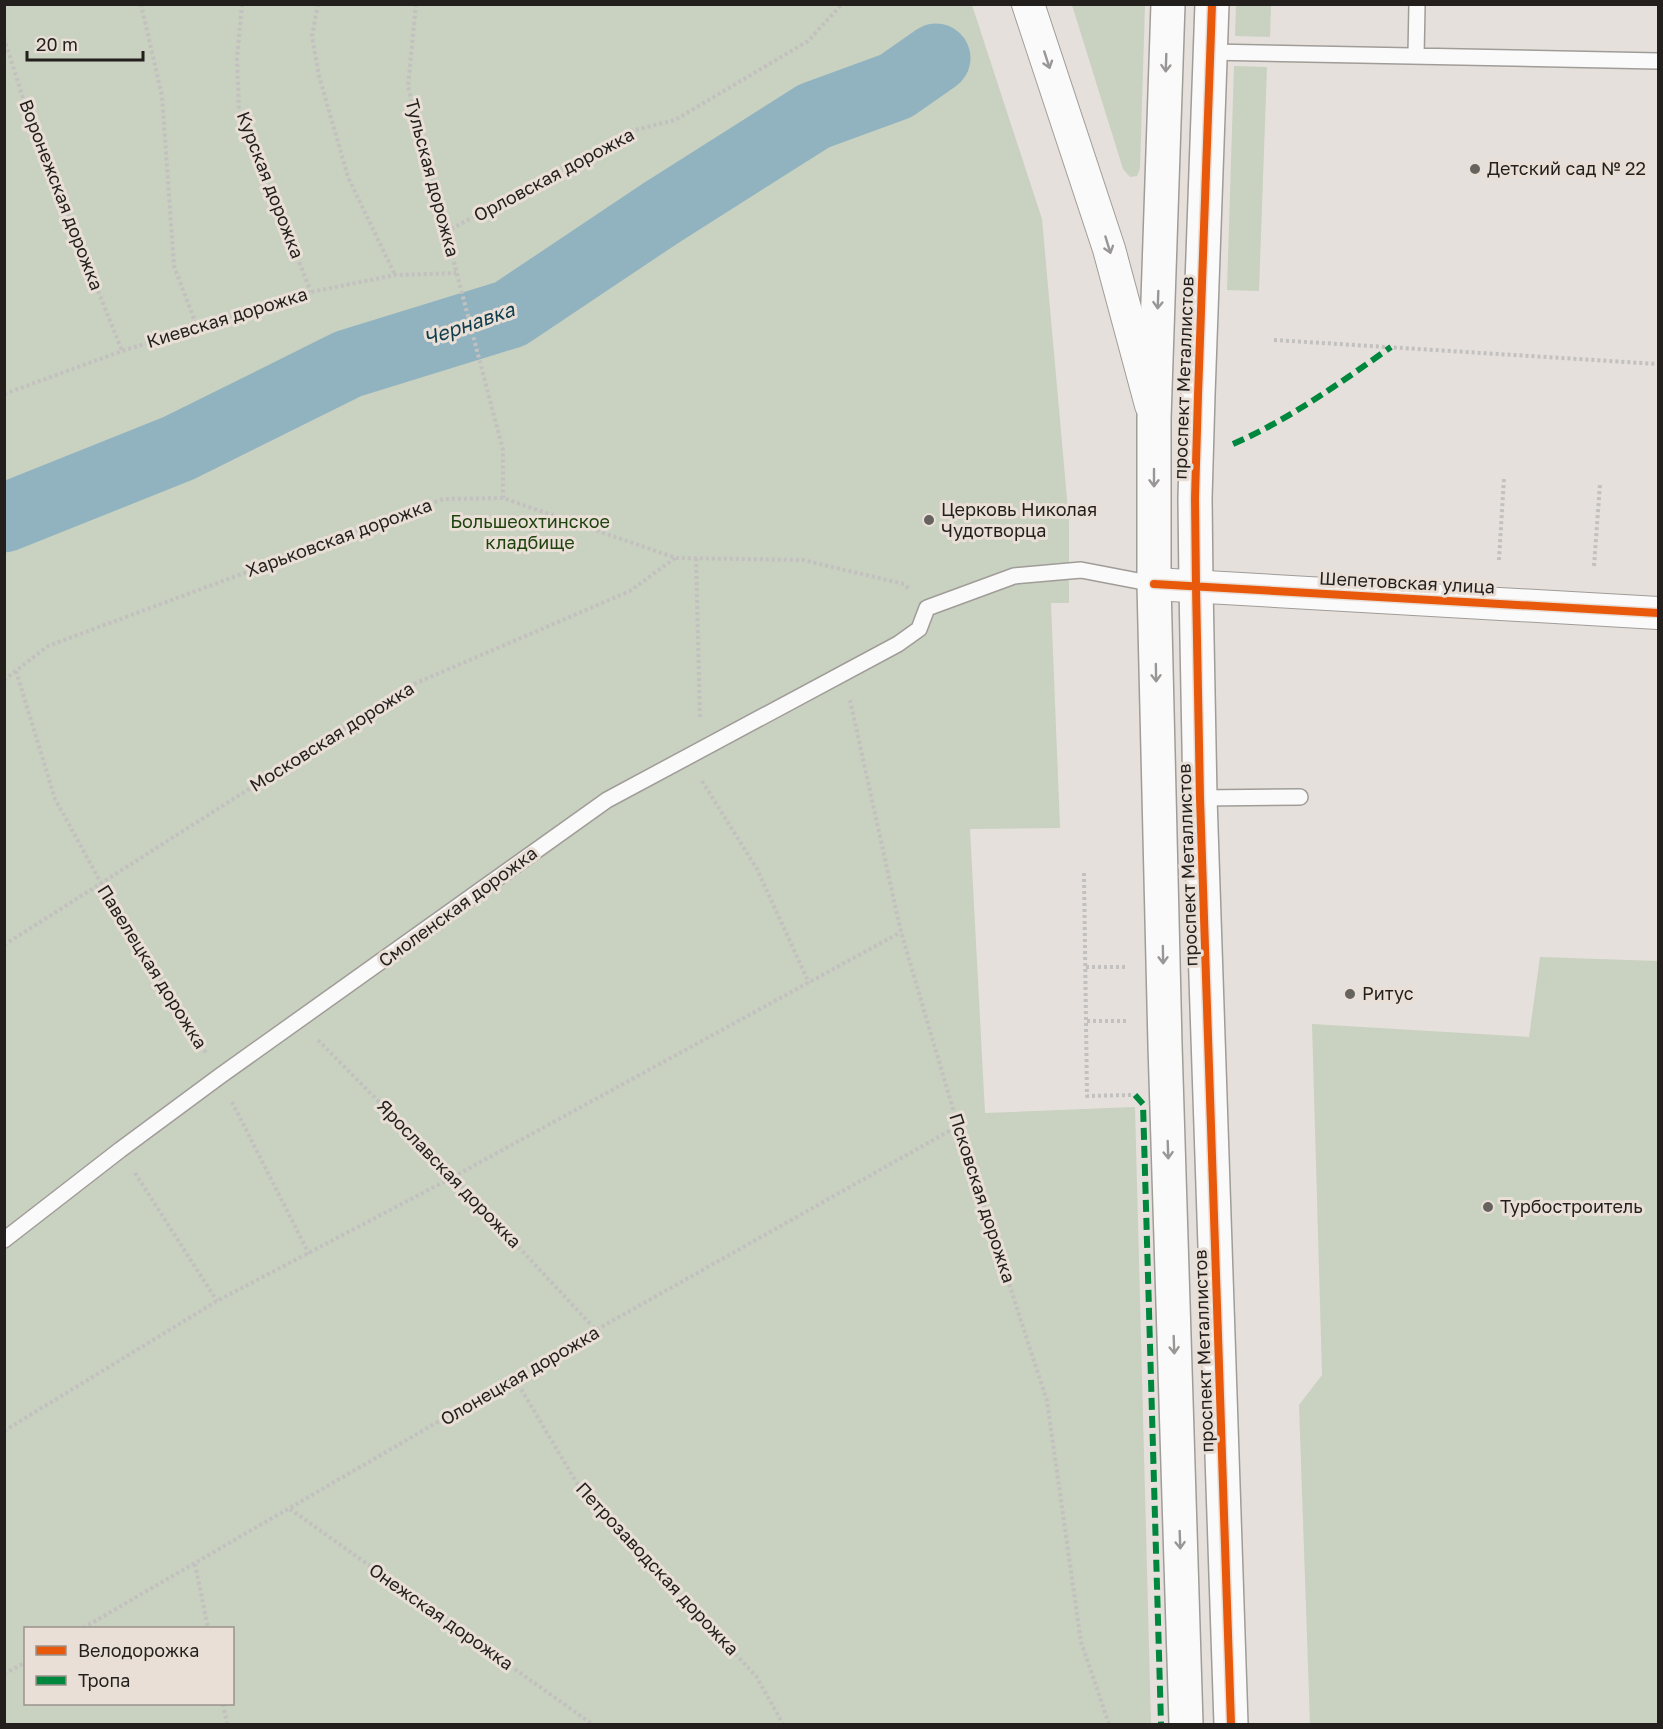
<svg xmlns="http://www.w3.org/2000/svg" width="1663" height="1729" font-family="'Golos Text',sans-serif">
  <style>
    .green { fill: #c9d1c1; fill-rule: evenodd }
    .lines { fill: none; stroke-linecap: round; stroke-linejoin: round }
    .river { stroke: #91b3c0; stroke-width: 69 }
    .lane-casing { stroke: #a09c98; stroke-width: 18 }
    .street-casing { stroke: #a09c98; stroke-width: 34 }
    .secondary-casing { stroke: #a09c98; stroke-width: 36 }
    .path { stroke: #c2c1bf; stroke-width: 4; stroke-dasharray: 3 3; stroke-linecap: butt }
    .lane { stroke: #fbfafa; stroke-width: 15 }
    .street { stroke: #fbfafa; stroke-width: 32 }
    .secondary { stroke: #fbfafa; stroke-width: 33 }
    .quiet { stroke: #00873e; stroke-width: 6; stroke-dasharray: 12 6; stroke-linecap: butt }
    .cycleway-casing { stroke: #e9dfd7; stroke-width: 11 }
    .cycleway { stroke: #e8590c; stroke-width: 8 }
    .oneway { stroke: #999796 }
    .poi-dot { fill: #66635f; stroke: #e9dfd7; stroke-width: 2 }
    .labels { text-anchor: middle; stroke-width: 6; stroke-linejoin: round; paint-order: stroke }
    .poi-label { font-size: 18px; fill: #221f1c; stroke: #e9dfd7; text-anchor: start }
    .street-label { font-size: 18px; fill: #221f1c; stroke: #e9dfd7 }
    .park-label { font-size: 18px; fill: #1e430d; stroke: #e9dfd7 }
    .water-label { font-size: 20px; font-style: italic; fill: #0e3d4c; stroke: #e9dfd7 }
  </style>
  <rect width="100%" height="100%" fill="#e5e0db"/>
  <path class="green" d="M5,5h967l70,214 27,302v82h-18l9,225 -90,1 15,284 150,-6 16,617h-1146zM26,1628h206v76h-206z
    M1072,5h73l-5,163 -3,8 -7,1 -7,-8z
    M1236,5h35l-1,32 -35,-1z
    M1234,66l33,1 -8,224 -32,-1z
    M1540,957l118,4v763h-348l-11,-319 23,-30 -10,-351 217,13z"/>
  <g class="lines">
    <path class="river" d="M4,518l175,-70 169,-84 162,-50 151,-101 153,-97 82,-30 40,-28"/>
    <defs>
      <path id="lane" d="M1210,52l448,9
        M1416,56l1,-52
        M1200,798l100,-1
        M4,1240l116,-90 100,-74 387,-276 291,-156 21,-15 8,-21 87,-32 67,-6 73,14"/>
      <path id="street" d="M1028,4l81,245 42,156
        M1154,584l504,29"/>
      <path id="secondary" d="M1168,4l-14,415v165l11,461 21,679
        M1212,4l-14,391 -3,103 1,88 4,212 31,926"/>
    </defs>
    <use href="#lane" class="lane-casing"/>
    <use href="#street" class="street-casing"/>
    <use href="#secondary" class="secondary-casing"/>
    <path class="path" d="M141,4l21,92 12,170 23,61
      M242,4l-5,55 2,51 72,182
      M318,4l-6,32 7,40 29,101 47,98
      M416,4l-8,83 95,363v48
      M4,38l25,79 93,234
      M446,232l181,-100 48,-12 133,-79 34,-37
      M1274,340l384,24
      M4,394l118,-43 189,-59 84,-17 61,-2
      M696,558l4,161
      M1499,560l5,-82
      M1594,566l6,-82
      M16,671l39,128 46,84 105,170
      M4,680l44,-34 395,-147 60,-1 173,60 127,2 101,24 6,6
      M850,700l51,232 57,194 89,275 34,241 28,82
      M702,781l55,88 52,114
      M1084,873l3,223 44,-1
      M4,945l410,-261 216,-93 45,-33
      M1086,967h42
      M1087,1021h41
      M318,1040l135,137 143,153
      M232,1102l77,152
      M135,1173l82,128
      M515,1379l63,106 178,191 27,48
      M4,1431l213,-130 236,-124 448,-245
      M290,1509l302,215
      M195,1564l13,64
      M83,1628l513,-298 362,-204
      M4,1674l22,-12
      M223,1704l4,20"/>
    <use href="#lane" class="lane"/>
    <use href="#street" class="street"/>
    <use href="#secondary" class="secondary"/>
    <path class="quiet" d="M1233,444c57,-25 107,-61 158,-97
      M1135,1095l8,9 18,620"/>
    <defs>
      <path id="cycleway" d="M1212,4l-14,391 -3,103 1,88 4,212 31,926
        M1154,584l504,29"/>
    </defs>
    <use href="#cycleway" class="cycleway-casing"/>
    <use href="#cycleway" class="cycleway"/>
  </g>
  <defs><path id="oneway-shaft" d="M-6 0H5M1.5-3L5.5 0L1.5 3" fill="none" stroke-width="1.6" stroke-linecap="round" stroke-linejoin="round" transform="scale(1.5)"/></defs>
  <g class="oneway">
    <use href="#oneway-shaft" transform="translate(1047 60) rotate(72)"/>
    <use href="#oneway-shaft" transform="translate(1166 63) rotate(92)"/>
    <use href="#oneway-shaft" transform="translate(1108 245) rotate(73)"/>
    <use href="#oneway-shaft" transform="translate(1158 300) rotate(92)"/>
    <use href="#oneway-shaft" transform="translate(1154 478) rotate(90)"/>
    <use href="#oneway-shaft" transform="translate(1156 673) rotate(89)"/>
    <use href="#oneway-shaft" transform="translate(1163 955) rotate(89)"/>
    <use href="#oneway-shaft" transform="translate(1168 1150) rotate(88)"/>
    <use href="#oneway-shaft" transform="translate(1174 1345) rotate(88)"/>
    <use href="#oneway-shaft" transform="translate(1180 1540) rotate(88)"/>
  </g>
  <g class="poi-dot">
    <circle cx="1475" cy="169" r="6"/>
    <circle cx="929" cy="520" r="6"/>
    <circle cx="1350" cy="994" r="6"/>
    <circle cx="1488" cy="1207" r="6"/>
  </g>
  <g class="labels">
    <g class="poi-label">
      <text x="1487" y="175">Детский сад № 22</text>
      <text x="941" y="516">Церковь Николая<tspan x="941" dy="21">Чудотворца</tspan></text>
      <text x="1362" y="1000">Ритус</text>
      <text x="1500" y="1213">Турбостроитель</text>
    </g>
    <g class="street-label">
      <text transform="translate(554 175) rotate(-28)" y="6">Орловская дорожка</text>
      <text transform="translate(432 178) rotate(75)" y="6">Тульская дорожка</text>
      <text transform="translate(270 185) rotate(69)" y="6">Курская дорожка</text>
      <text transform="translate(61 195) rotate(69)" y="6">Воронежская дорожка</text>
      <text transform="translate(227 318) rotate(-17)" y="6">Киевская дорожка</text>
      <text transform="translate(1184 378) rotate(-88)" y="6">проспект Металлистов</text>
      <text transform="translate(339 538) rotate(-20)" y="6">Харьковская дорожка</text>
      <text transform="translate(1407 583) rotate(3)" y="6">Шепетовская улица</text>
      <text transform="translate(332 737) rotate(-32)" y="6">Московская дорожка</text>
      <text transform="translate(1188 865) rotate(-92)" y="6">проспект Металлистов</text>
      <text transform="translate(458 907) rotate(-36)" y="6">Смоленская дорожка</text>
      <text transform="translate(152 967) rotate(58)" y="6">Павелецкая дорожка</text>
      <text transform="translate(449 1174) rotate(46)" y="6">Ярославская дорожка</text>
      <text transform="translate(982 1198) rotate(72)" y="6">Псковская дорожка</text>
      <text transform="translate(1204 1351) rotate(-92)" y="6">проспект Металлистов</text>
      <text transform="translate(520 1376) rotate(-30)" y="6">Олонецкая дорожка</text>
      <text transform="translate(657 1569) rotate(47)" y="6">Петрозаводская дорожка</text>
      <text transform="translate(441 1617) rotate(35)" y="6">Онежская дорожка</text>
    </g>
    <g class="park-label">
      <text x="530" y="528">Большеохтинское<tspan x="530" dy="21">кладбище</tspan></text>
    </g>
    <g class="water-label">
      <text transform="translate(469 324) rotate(-19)" y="7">Чернавка</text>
    </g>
  </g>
  <rect width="1663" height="1729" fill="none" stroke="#221f1c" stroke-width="12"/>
  <rect x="24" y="1627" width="210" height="78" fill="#e9dfd7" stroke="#99928c" stroke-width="1.5"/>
  <rect x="36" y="1646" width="30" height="9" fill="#e8590c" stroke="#99928c" stroke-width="1.5"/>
  <text x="78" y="1657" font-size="18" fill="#221f1c">Велодорожка</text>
  <rect x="36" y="1676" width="30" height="9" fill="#00873e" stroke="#99928c" stroke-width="1.5"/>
  <text x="78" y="1687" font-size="18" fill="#221f1c">Тропа</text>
  <path d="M27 51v9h116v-9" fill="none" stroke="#221f1c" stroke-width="3"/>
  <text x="36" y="51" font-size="18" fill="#221f1c" stroke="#e9dfd7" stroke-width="4.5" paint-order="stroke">20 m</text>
</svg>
